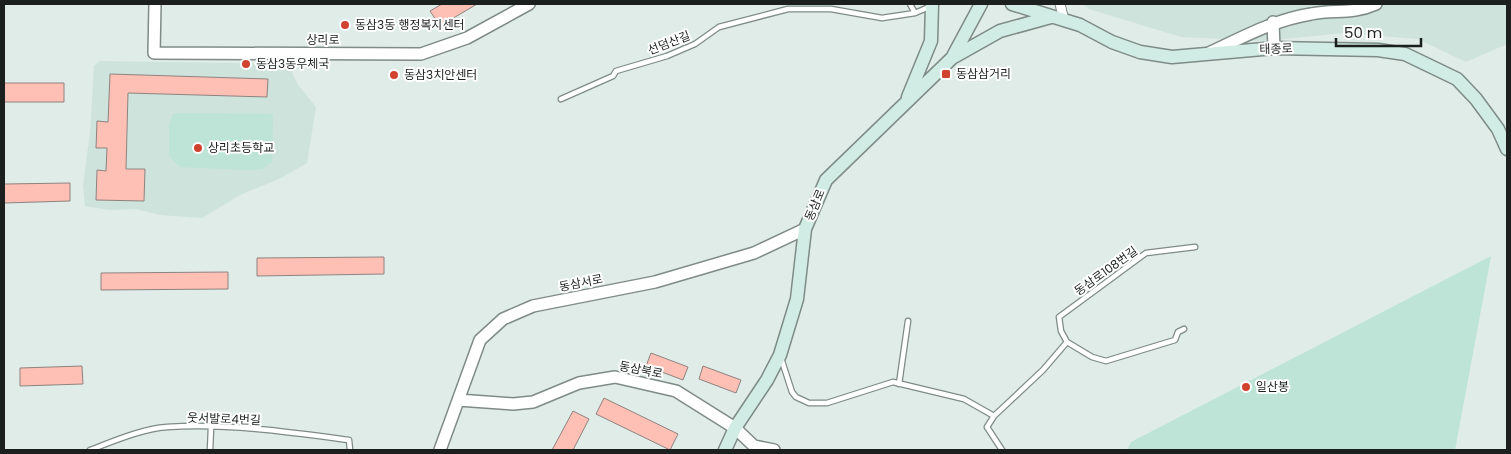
<svg xmlns="http://www.w3.org/2000/svg" width="1511" height="454" font-family="Poppins,'Noto Sans KR',sans-serif">
  <style>
    .built { fill: #cde3db }
    .green { fill: #bde4d6 }
    .building { fill: #febfb4; stroke: #8f8380 }
    .lines { fill: none; stroke-linecap: round; stroke-linejoin: round }
    .service-casing { stroke: #7f8b86; stroke-width: 7 }
    .minor-casing { stroke: #7f8b86; stroke-width: 11 }
    .tertiary-casing { stroke: #7f8b86; stroke-width: 14 }
    .secondary-casing { stroke: #7f8b86; stroke-width: 15 }
    .service { stroke: #fff; stroke-width: 4.5 }
    .minor { stroke: #fff; stroke-width: 9 }
    .tertiary { stroke: #fff; stroke-width: 11 }
    .secondary { stroke: #d1ece4; stroke-width: 12 }
    .poi-dot { fill: #cf432f; stroke: #fff; stroke-width: 2 }
    .labels { text-anchor: middle; stroke-width: 4; stroke-linejoin: round; paint-order: stroke }
    .poi-label { font-size: 12px; fill: #1b201e; stroke: #fff; text-anchor: start }
    .street-label { font-size: 12px; fill: #1b201e; stroke: #fff }
  </style>
  <rect width="100%" height="100%" fill="#dfece8"/>
  <path class="built" d="M1083,4h424v40l-41,18 -48,-23 -74,-6 -82,8 -81,-4 -92,-28z
    M99,61l189,3 10,21 18,22 -9,56 -26,15 -41,17 -38,23 -42,-3 -24,-6 -26,1 -25,-4 -2,-21 7,-52 4,-67z"/>
  <path class="green" d="M173,113l100,1 -1,48 -10,7 -13,1 -69,-3 -11,-11v-31z
    M1491,256l-36,194h-328l4,-8z"/>
  <path class="building" d="M442,4h35l-37,22 -10,-15z
    M110,74l158,5 -1,18 -139,-4 -2,76h19l-1,32 -48,-1 1,-30 9,1 1,-23h-11l1,-27 11,1z
    M4,83h60v19h-60z
    M70,183v18l-66,2v-19z
    M384,257v17l-127,2v-18z
    M228,272v17l-127,1v-17z
    M651,353l37,14 -5,13 -37,-14z
    M82,366l1,18 -63,2v-18z
    M703,366l38,14 -5,13 -37,-14z
    M604,398l74,36 -8,16 -74,-36z
    M573,411l16,8 -16,31h-21z"/>
  <g class="lines">
    <defs>
      <path id="service" d="M910,4l5,9
        M561,99l52,-23 3,-5 51,-15 28,-12 24,-17 69,-18h43l51,9 33,-5 14,-6
        M1184,329l-6,3 -3,8 -69,21 -14,-4 -25,-15 -6,-11 -2,-14 87,-64 49,-6
        M781,358l11,34 4,5 13,6h18l66,-21 71,17 30,17 -7,11 15,23
        M899,384l9,-63
        M994,416l49,-46 24,-28
        M90,450c24,-9 51,-21 77,-23 60,-4 123,5 182,13l1,10
        M210,450l1,-22"/>
      <path id="minor" d="M1060,4l4,16"/>
      <path id="tertiary" d="M155,4l-1,49 267,1 46,-16 62,-34
        M1273,22l1,26
        M1209,53c34,-16 65,-33 102,-39 24,-5 40,1 65,-10
        M458,400l55,4 20,-2 46,-19 36,-6 61,14 59,37 19,18 20,4
        M440,450l40,-110 23,-21 30,-13 122,-24 99,-29 51,-24"/>
      <path id="secondary" d="M1012,4l68,21 32,17 28,10 32,5 102,-9 104,2 27,4 52,25 19,20 22,30 9,20
        M952,58l48,-27 51,-14
        M908,97l23,-56 1,-37
        M725,450l10,-22 32,-48 13,-25 17,-56 8,-70 21,-49 126,-122 29,-54"/>
    </defs>
    <use href="#service" class="service-casing"/>
    <use href="#minor" class="minor-casing"/>
    <use href="#tertiary" class="tertiary-casing"/>
    <use href="#secondary" class="secondary-casing"/>
    <use href="#service" class="service"/>
    <use href="#minor" class="minor"/>
    <use href="#tertiary" class="tertiary"/>
    <use href="#secondary" class="secondary"/>
  </g>
  <g class="poi-dot">
    <circle cx="345" cy="25" r="5"/>
    <circle cx="246" cy="64" r="5"/>
    <rect x="941" y="69" width="10" height="10" rx="2.5"/>
    <circle cx="394" cy="75" r="5"/>
    <circle cx="198" cy="148" r="5"/>
    <circle cx="1246" cy="387" r="5"/>
  </g>
  <g class="labels">
    <g class="poi-label">
      <text x="355" y="29">동삼3동 행정복지센터</text>
      <text x="256" y="68">동삼3동우체국</text>
      <text x="956" y="78">동삼삼거리</text>
      <text x="404" y="79">동삼3치안센터</text>
      <text x="208" y="152">상리초등학교</text>
      <text x="1256" y="391">일산봉</text>
    </g>
    <g class="street-label">
      <text x="323" y="44">상리로</text>
      <text transform="translate(669 43) rotate(-21)" y="4">선덤산길</text>
      <text transform="translate(1276 49) rotate(-2)" y="4">태종로</text>
      <text transform="translate(815 205) rotate(-67)" y="4">동삼로</text>
      <text transform="translate(1106 271) rotate(-36)" y="4">동삼로108번길</text>
      <text transform="translate(581 283) rotate(-11)" y="4">동삼서로</text>
      <text transform="translate(641 370) rotate(11)" y="4">동삼북로</text>
      <text transform="translate(224 419) rotate(2)" y="4">웃서발로4번길</text>
    </g>
  </g>
  <rect width="1511" height="454" fill="none" stroke="#1b201e" stroke-width="10"/>
  <path d="M1336 38v8h85v-8" fill="none" stroke="#1b201e" stroke-width="2.5"/>
  <text x="1344" y="38" font-size="15" fill="#1b201e" stroke="#ffffff" stroke-width="4" paint-order="stroke">50 m</text>
</svg>
